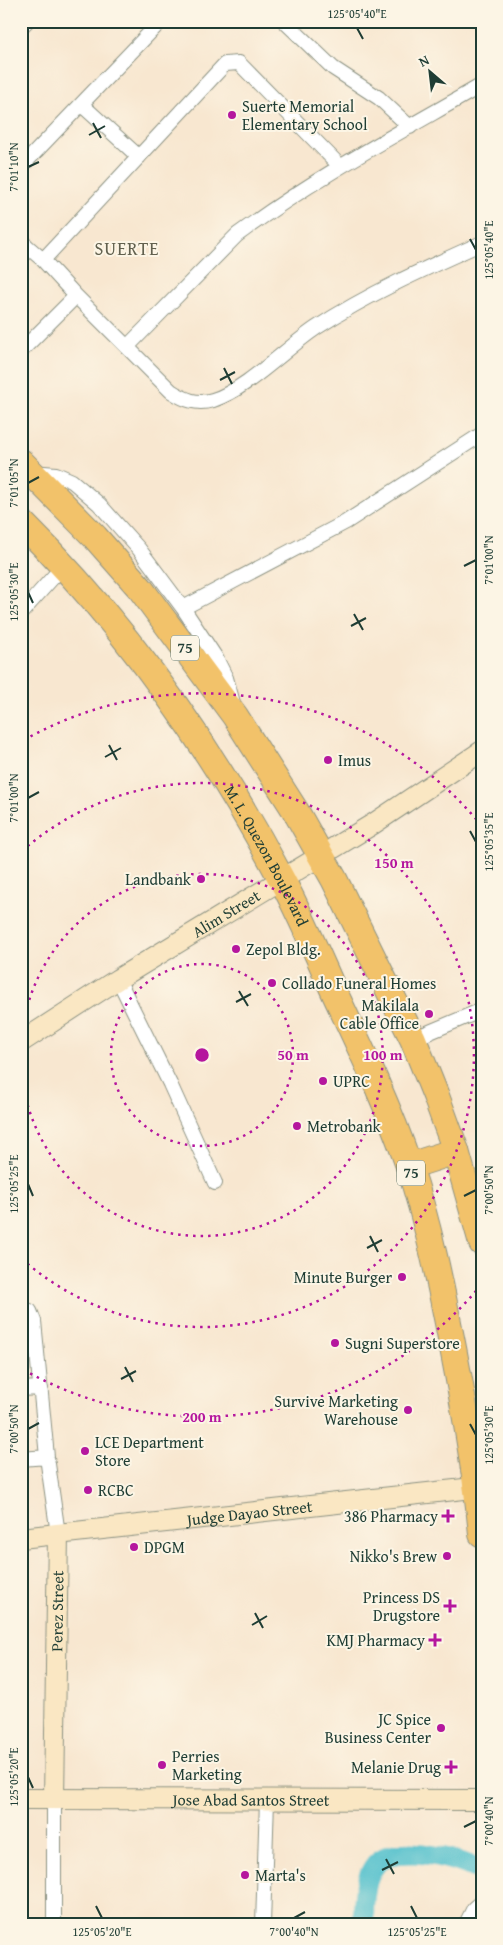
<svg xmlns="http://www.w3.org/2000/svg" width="503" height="1945" font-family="'Gentium Book Plus',serif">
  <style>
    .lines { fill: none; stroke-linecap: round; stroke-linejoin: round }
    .river { stroke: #55c1cd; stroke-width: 21 }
    .street-casing { stroke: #8c9282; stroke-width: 16 }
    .secondary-casing { stroke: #8c9282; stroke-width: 22 }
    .highway-casing { stroke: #8c9282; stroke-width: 28 }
    .street { stroke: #fff; stroke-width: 14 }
    .secondary { stroke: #fae7c3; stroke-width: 20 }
    .highway { stroke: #f2c26a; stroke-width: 26 }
    .ticks { fill: none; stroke: #1f3d34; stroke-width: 2 }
    .ring { fill: none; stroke: #b5179e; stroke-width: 2.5; stroke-dasharray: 2.5 5 }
    .poi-dot { fill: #b5179e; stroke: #fcf5e5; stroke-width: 2 }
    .labels { text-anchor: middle; stroke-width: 4; stroke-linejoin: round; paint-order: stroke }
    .shield { fill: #fcf5e5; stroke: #617469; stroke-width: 1 }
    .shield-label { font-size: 15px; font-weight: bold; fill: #1f3d34 }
    .poi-label { font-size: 16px; fill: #1f3d34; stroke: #fcf5e5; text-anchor: start }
    .street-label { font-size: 16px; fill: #1f3d34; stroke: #fcf5e5 }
    .neighbourhood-label { font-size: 18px; letter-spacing: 1px; fill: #62614f; stroke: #fcf5e5 }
    .centre { fill: #b5179e; stroke: #fcf5e5; stroke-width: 2.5 }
    .ring-label { font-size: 15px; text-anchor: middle; font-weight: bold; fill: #b5179e; stroke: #fcf5e5; stroke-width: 4; stroke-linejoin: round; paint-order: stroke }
    .neatline { fill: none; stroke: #1f3d34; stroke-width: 2 }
    .ticks-label { font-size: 12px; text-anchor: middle; fill: #1f3d34 }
  </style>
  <rect width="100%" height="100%" fill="#fcf5e5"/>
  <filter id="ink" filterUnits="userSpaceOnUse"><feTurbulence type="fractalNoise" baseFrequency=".02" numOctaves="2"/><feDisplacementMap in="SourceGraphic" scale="10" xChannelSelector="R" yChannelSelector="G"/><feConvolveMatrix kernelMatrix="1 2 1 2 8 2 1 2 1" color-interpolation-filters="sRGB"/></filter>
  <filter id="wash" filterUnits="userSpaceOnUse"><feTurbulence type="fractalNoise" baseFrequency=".0096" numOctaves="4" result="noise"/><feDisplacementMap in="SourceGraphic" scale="20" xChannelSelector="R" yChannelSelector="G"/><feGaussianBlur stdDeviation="1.12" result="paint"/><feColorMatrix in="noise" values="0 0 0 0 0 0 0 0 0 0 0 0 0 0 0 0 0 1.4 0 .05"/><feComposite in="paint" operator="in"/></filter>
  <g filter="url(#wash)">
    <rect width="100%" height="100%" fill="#f8e7d0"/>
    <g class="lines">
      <path class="river" d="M364,1924c-1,-18 -1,-45 12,-60 16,-19 60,-9 80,-3 9,2 17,7 26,9"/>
    </g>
  </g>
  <g filter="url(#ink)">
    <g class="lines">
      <defs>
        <path id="street" d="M284,21l49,47 46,30 31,29
          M23,25l4,-4
          M82,105l57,52
          M21,167l140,-146
          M21,241l22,19 33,36 95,95c14,9 26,14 42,9 34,-11 72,-51 103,-72 52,-34 110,-60 166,-85
          M43,260l182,-196 14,-1 101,103
          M127,347l110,-112c77,-57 162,-102 245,-150
          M21,351l55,-55
          M21,482l11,-10 24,2 16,7 27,23 40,45 44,59 33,50 10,20 7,25
          M183,608l163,-86 136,-88
          M21,613l43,-48
          M118,979l52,105 45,99
          M413,1039l69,-29
          M21,1308l9,3 4,10 13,136 11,77
          M21,1389l20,-1
          M21,1459l26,-2
          M54,1799v125
          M263,1924l4,-124
          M466,1924l8,-16 8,-7"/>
        <g id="secondary">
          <path id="s1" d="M21,1042l97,-63 255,-155 109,-73"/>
          <path id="s2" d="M21,1538l461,-51"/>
          <path id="s3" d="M21,1799l461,1"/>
          <path id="s4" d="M54,1799l4,-265"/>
        </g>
        <g id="highway">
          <path d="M21,462l74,75 45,51 95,128 60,94 39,69 79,160 23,57 20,55 26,92"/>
          <path id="s5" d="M21,522c106,105 191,226 261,358 20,38 37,78 55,118 26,55 52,110 72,168 20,59 32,121 44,182 12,62 23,123 29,186"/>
          <path d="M409,1166l47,-15"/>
        </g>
      </defs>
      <use href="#street" class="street-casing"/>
      <use href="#secondary" class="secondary-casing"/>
      <use href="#highway" class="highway-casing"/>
      <use href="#street" class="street"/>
      <use href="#secondary" class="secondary"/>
      <use href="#highway" class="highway"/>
    </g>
  </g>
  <path class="ticks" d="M357,28l6,11M93,123l8,15M89,135l16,-9M28,167l11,-5M470,239l6,11M224,368l8,16M220,380l15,-8M28,483l11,-6M464,566l12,-6M28,592l5,11M354,614l9,16M351,626l15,-8M109,745l8,15M105,757l16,-9M28,798l11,-6M470,831l6,11M239,991l9,15M236,1002l15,-8M28,1184l5,12M464,1196l12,-6M370,1236l8,16M367,1248l15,-8M125,1367l8,15M121,1379l15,-8M470,1424l6,11M28,1429l11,-6M255,1613l8,15M252,1625l15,-9M28,1777l5,11M464,1827l12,-6M386,1859l8,15M382,1870l16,-8M96,1906l6,12M411,1906l6,12M294,1918l11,-6"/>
  <g class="ring">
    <circle cx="202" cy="1055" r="91"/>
    <path d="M21 1044A181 181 0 1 1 21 1066"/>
    <path d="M22 851A272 272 0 1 1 22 1259"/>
    <path d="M481 1285A362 362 0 0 1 24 1370M24 740A362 362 0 0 1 481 825"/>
  </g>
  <g class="poi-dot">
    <circle cx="232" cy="115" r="5"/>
    <circle cx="328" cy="760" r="5"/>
    <circle cx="201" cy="879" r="5"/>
    <circle cx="236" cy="949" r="5"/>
    <circle cx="272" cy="983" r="5"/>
    <circle cx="429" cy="1014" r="5"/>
    <circle cx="323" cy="1081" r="5"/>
    <circle cx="297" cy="1126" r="5"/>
    <circle cx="402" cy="1277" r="5"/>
    <circle cx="335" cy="1343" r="5"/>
    <circle cx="408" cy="1410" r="5"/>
    <circle cx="85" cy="1451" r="5"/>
    <circle cx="88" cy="1490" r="5"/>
    <path d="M445.5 1508.5h5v5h5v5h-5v5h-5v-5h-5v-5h5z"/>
    <circle cx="134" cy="1547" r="5"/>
    <circle cx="447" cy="1556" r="5"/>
    <path d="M447.5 1598.5h5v5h5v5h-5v5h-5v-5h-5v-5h5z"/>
    <path d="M432.5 1632.5h5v5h5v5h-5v5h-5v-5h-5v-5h5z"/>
    <circle cx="441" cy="1728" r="5"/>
    <circle cx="162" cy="1765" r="5"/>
    <path d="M448.5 1759.5h5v5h5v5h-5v5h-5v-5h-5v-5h5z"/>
    <circle cx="245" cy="1875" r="5"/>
  </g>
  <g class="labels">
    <g class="shield">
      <rect x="171" y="635.5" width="28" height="25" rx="4"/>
      <rect x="397" y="1160.5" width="28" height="25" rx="4"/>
    </g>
    <g class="shield-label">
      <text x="185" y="653">75</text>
      <text x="411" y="1178">75</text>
    </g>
    <g class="poi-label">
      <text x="242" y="112">Suerte Memorial<tspan x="242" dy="18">Elementary School</tspan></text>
      <text x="338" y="766">Imus</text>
      <text x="191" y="885" text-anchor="end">Landbank</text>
      <text x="246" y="955">Zepol Bldg.</text>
      <text x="282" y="989">Collado Funeral Homes</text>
      <text x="419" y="1011" text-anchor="end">Makilala<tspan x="419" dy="18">Cable Office</tspan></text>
      <text x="333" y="1087">UPRC</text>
      <text x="307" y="1132">Metrobank</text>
      <text x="392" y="1283" text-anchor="end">Minute Burger</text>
      <text x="345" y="1349">Sugni Superstore</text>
      <text x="398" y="1407" text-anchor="end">Survive Marketing<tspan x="398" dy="18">Warehouse</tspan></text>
      <text x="95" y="1448">LCE Department<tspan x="95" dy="18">Store</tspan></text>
      <text x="98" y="1496">RCBC</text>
      <text x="438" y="1522" text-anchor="end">386 Pharmacy</text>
      <text x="144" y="1553">DPGM</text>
      <text x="437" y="1562" text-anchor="end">Nikko's Brew</text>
      <text x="440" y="1603" text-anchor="end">Princess DS<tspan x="440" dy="18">Drugstore</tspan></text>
      <text x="425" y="1646" text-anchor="end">KMJ Pharmacy</text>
      <text x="431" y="1725" text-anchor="end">JC Spice<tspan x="431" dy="18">Business Center</tspan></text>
      <text x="172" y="1762">Perries<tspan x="172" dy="18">Marketing</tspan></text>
      <text x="441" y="1773" text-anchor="end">Melanie Drug</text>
      <text x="255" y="1881">Marta's</text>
    </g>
    <g class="street-label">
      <text dy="6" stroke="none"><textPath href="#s5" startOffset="416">M. L. Quezon Boulevard</textPath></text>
      <text dy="6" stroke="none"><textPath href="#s1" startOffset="242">Alim Street</textPath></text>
      <text dy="6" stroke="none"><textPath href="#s2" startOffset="230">Judge Dayao Street</textPath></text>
      <text dy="6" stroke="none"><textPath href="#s4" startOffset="188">Perez Street</textPath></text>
      <text dy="6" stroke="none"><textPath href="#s3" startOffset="230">Jose Abad Santos Street</textPath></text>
    </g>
    <g class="neighbourhood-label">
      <text x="127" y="255">SUERTE</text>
    </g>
  </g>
  <circle cx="202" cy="1055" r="8" class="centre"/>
  <g class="ring-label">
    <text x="394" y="868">150 m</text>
    <text x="293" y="1060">50 m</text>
    <text x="383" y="1060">100 m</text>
    <text x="202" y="1422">200 m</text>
  </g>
  <rect width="503" height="1945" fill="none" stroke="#fcf5e5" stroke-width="55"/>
  <g transform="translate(430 72) rotate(332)" stroke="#fcf5e5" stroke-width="4" paint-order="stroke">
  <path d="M0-4L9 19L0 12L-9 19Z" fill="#1f3d34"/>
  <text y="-8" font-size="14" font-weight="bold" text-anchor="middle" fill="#1f3d34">N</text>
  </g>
  <rect x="28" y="28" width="448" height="1890" class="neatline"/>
  <g class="ticks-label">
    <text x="357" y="18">125°05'40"E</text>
    <text transform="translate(14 167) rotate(-90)" y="4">7°01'10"N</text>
    <text transform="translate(489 250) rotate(-90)" y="4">125°05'40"E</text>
    <text transform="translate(14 483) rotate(-90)" y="4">7°01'05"N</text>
    <text transform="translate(489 560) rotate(-90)" y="4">7°01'00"N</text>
    <text transform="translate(14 592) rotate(-90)" y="4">125°05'30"E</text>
    <text transform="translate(14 798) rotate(-90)" y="4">7°01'00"N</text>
    <text transform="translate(489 842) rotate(-90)" y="4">125°05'35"E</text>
    <text transform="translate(14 1184) rotate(-90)" y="4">125°05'25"E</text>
    <text transform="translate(489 1190) rotate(-90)" y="4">7°00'50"N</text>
    <text transform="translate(14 1429) rotate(-90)" y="4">7°00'50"N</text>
    <text transform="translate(489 1435) rotate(-90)" y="4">125°05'30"E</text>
    <text transform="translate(14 1777) rotate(-90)" y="4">125°05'20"E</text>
    <text transform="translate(489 1821) rotate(-90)" y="4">7°00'40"N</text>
    <text x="102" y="1936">125°05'20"E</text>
    <text x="294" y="1936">7°00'40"N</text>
    <text x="417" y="1936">125°05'25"E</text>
  </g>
</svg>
